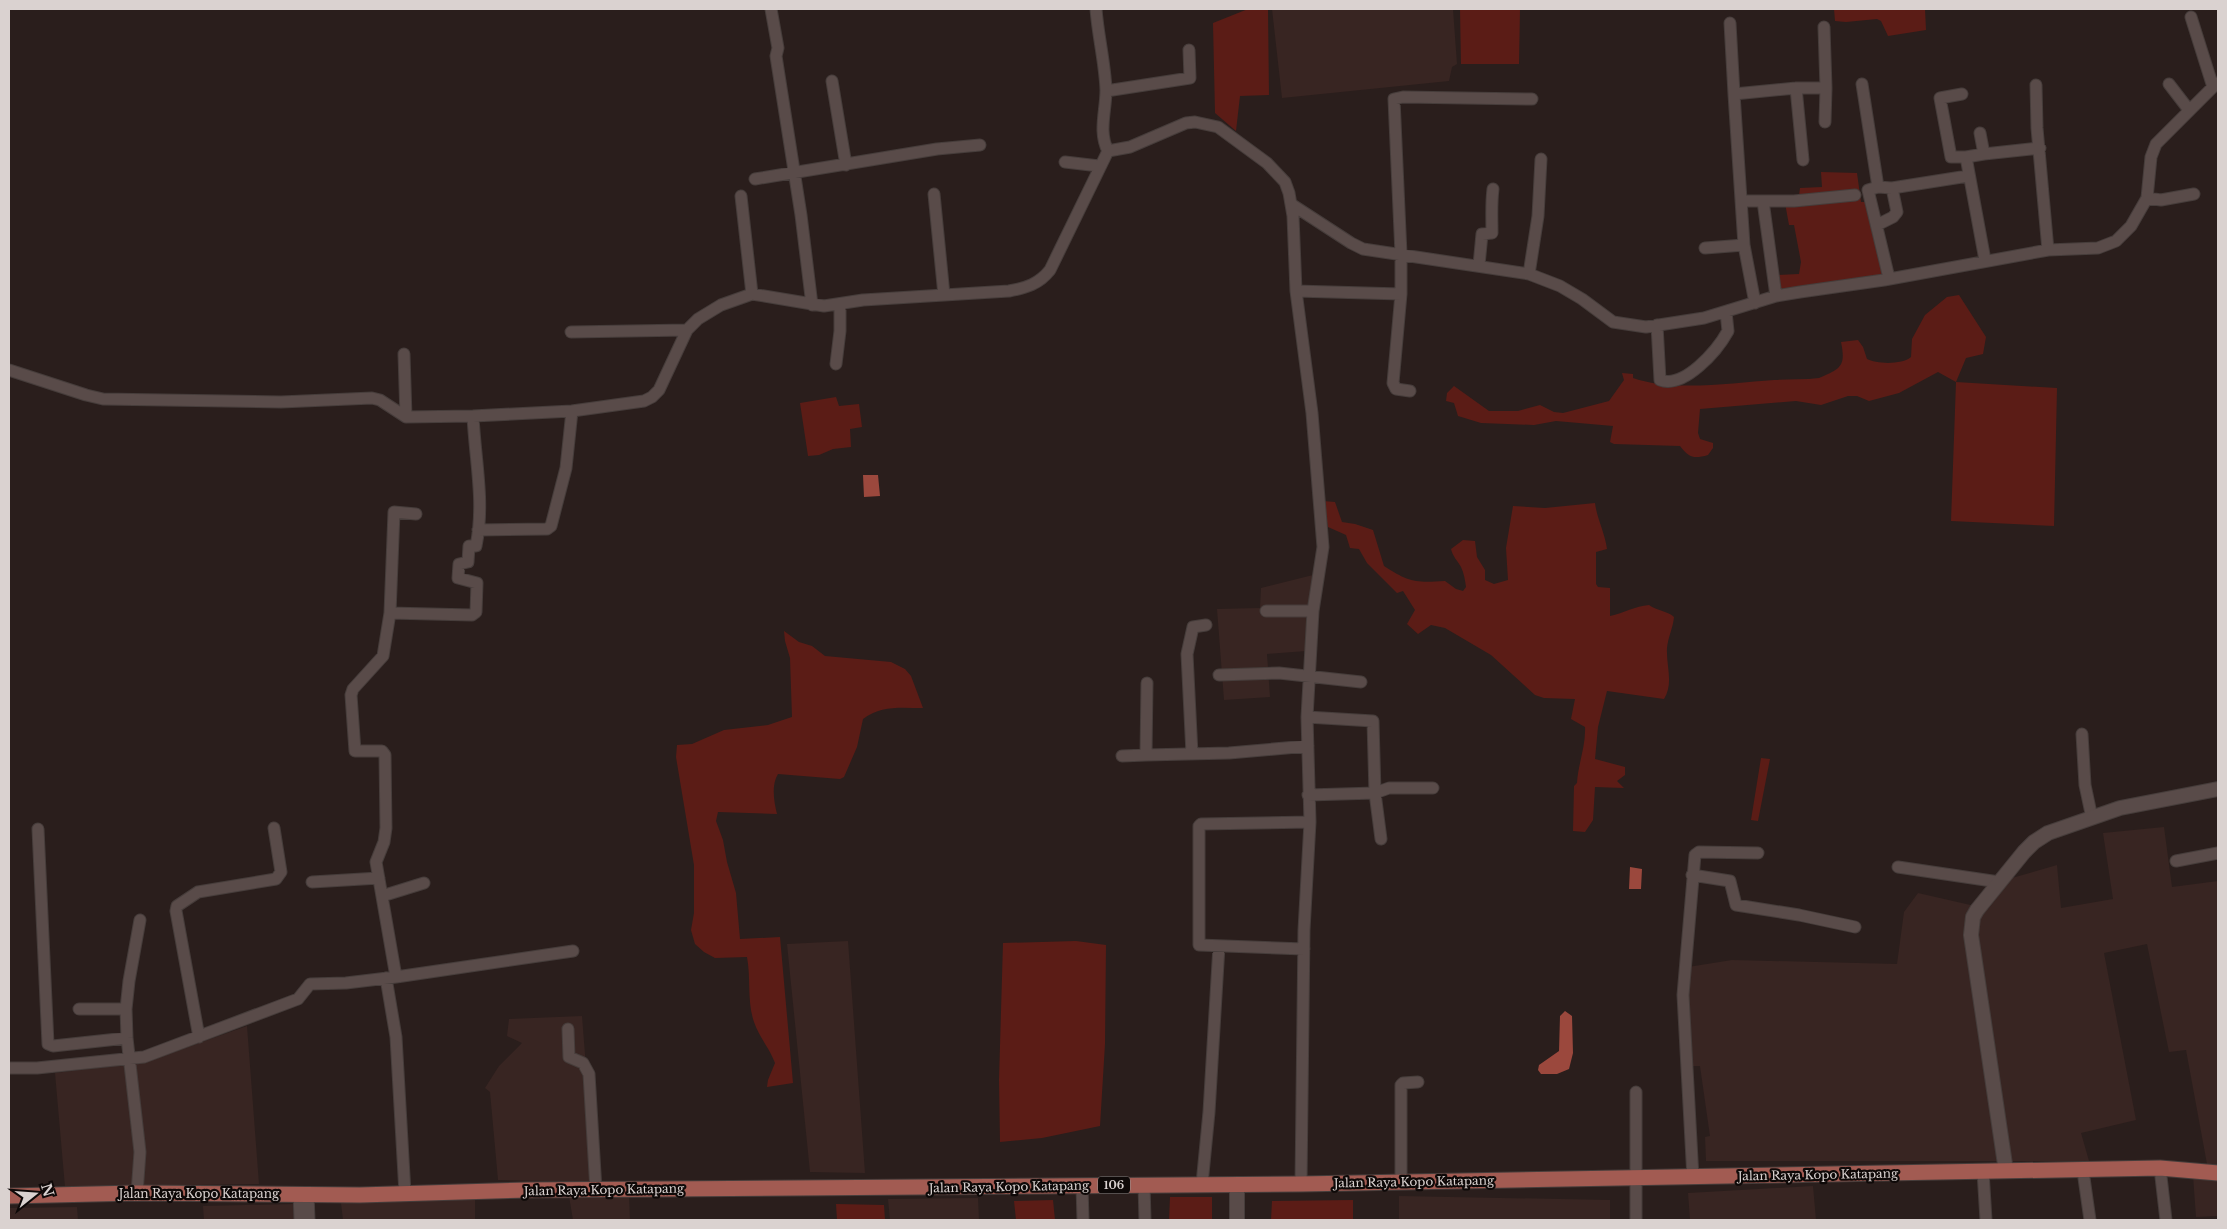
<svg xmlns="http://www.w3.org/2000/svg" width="2227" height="1229" font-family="'Libre Baskerville',serif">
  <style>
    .built { fill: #382522 }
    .green { fill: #5b1c16 }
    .water { fill: #9b483d }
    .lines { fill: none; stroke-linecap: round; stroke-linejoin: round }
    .minor-casing { stroke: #463d3b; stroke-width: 13 }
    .tertiary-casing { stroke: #463d3b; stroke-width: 16 }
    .primary-casing { stroke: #463d3b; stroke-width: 17 }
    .minor { stroke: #594b49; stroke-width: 11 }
    .tertiary { stroke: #594b49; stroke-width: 14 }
    .primary { stroke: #a25b52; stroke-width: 15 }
    .labels { text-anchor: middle; stroke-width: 4.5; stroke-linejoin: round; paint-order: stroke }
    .shield { fill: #0e0908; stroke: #9d9694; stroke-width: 1 }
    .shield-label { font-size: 11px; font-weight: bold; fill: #dad2d0 }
    .street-label { font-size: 12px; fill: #dad2d0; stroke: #0e0908 }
  </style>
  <rect width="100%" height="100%" fill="#2a1e1c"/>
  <path class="built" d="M1272,9h181l4,55 -5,3 -3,14 -167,17z
    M1313,575l-7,76 -39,3 3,43 -46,3 -7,-91 43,-1 1,-20z
    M2164,827l8,60 46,-6v285l-11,-2 -21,-114 -17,2 -22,-108 -43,9 32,167 -55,13 8,28h-383l-1,-24 5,-1 -10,-70h-9l-4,-50 1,-49 44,-7 165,4 7,-52 14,-19 70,16 24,-31 45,-13 4,43 52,-9 -10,-66z
    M848,941l17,232 -55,-1 -23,-228z
    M582,1016l13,166 -97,-2 -8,-88 -5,-4 14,-22 23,-23 -15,-7 2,-17z
    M247,1026l12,158 -194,3 -10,-114 90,-11z
    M2193,1175l25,4v37l-22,1z
    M1813,1186l3,34h-126l-2,-27z
    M475,1193v27h-132l-2,-17z
    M629,1195l1,25h-57l-4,-24z
    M1399,1196l211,4v20h-211z
    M978,1198l1,22h-89l-2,-21z
    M296,1204l2,16h-94l-1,-14z
    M77,1207l1,13h-69v-12z"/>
  <path class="green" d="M1248,9h20l1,86 -29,1 -4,35 -21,-18 -2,-90z
    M1460,9h60l-1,55h-58z
    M1834,9h91l1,21 -38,6 -7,-15 -4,-2 -31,3 -11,-1z
    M1821,172l36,1 4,29h13l15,72 -111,17 -1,-16 22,-1 2,-12 -7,-37h-5l-4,-22h13l2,-15 22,-1z
    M1959,295l27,42 -3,17 -17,4 -10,24 101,6 -3,138 -103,-5 5,-139 -18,-10 -39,21 -30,8 -12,-5h-9l-27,9 -25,-4 -96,8 -2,24 2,6 13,4v5l-5,7c-14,4 -19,3 -28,-9l-66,-2 -4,-2 3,-16 -57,-5 -22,4 -53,-2 -23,-7 -4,-13 -8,-2 1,-8 7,-7 35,25h29l22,-6 14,7 9,1 46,-12 15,-21 -2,-7 11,1v4c39,14 99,5 141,2 15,-1 30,0 45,-2 22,-9 27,-12 22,-36l17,-2 5,7 4,12c9,5 35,6 44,-2l1,-18 13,-24 22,-18z
    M836,397l3,9 20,-2 3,23 -12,2 1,18 -18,2 -14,6 -11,1 -8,-53z
    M1323,501l12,1 7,20 13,2 18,6 11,36c25,16 30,17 61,15l11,8 7,2 3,-4c-1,-7 -2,-14 -5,-20 -4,-7 -8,-10 -10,-18l12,-9 12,1 2,16 8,13v10l9,4 14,-4 -2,-32 7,-42 32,2 50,-5c2,16 10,30 12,46l-11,3v32l2,3 12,1v28c14,-3 25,-10 39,-11 8,6 19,6 25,12 -1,11 -6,20 -7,31 -1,18 7,35 -3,51l-57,-8 -9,36 -3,32 30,8v8l-8,6 7,7 -29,-1 -2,33 -8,12 -12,-1 1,-45 3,-3c1,-19 9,-37 8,-56l-14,-8 4,-20 -31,-1 -9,-3 -44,-40 -46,-27 -14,-3 -13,9 -11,-10 8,-14 -12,-19 -6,2 -30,-30 -8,-14 -9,-1 -4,-13 -18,-8z
    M784,631l15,11 13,4 13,10 66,6 14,7 6,7 12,32c-23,0 -42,-3 -60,11l-6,28 -13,30 -4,2 -62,-5c-7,11 -4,28 -1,40l-59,-2 -2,9 7,19 4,22 9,31 4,46 40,-2 13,146 -26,4 1,-7 7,-17c-6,-16 -15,-24 -21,-41 -7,-20 -3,-44 -7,-65l-32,1 -11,-6 -9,-8 -4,-14 3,-17v-48l-18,-108 1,-12 15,-1 32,-14 44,-5 24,-8 -2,-59 -5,-17z
    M1761,758l9,1 -12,62 -7,-1z
    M1076,941l30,4 -1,99 -5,82 -58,12 -42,4 -1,-62 4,-137z
    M1170,1197h42v23h-43z
    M1053,1200l2,20h-39l-2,-19z
    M1353,1200v20h-82l1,-19z
    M836,1204l48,1 1,15h-48z"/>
  <path class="water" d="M863,475h15l2,21 -16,1z
    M1630,867l12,2 -1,20h-12z
    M1565,1011l7,5 1,37 -4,16 -12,5h-16l-3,-4 1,-5 20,-14 1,-35z"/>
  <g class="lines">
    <defs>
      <path id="minor" d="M771,9l7,39 -2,8 25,159 11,90
        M1096,9c2,27 9,54 10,81 0,21 -8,42 2,61
        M2191,17l22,70
        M1730,23l4,71
        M832,81l14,84
        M1862,84l16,103 14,1 76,-12
        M2169,84l20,26
        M2036,85l1,43 11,122
        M1796,88l7,72
        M1106,91l84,-13 -1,-28
        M1962,94l-22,4 11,59h15
        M1825,122l1,-34
        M1980,133l4,21 -18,3 19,103
        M1984,154l56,-6
        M1065,162l34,4
        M755,179l182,-30 43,-4
        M1878,187l-10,3 21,88
        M934,194l10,101
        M741,196l11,98
        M2147,198l14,2 33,-6
        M1742,201h52l61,-6
        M1763,201l13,95
        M1291,204l60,39 12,6 166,25 31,12 22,13 31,23 33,5 58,-9 72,-22 24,-4 84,-12 164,-30 50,-2 18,-7 15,-15 16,-28 4,-41 5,-13 57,-57 5,-4
        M1877,225l16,-8 4,-5 -5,-24
        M1705,248l39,-3
        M1479,265l3,-31 10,-1c0,-16 -1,-28 1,-44
        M1529,274l9,-58 3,-57
        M1296,291l105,3
        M1755,303l-11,-58 -10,-151 62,-6h30l-2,-61
        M1657,325l3,55c24,9 57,-29 68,-49l-2,-19
        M571,332l116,-2
        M404,354l2,63
        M836,364l4,-33v-27
        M9,370l77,25 17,4 178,3 91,-4 8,2 26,17 67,-1 99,-5 72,-10 8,-4 7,-7 28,-60 11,-11 23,-14 31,-11 72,12 39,-6 146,-9c17,-3 30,-7 41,-21l58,-119 22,-4 56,-24 9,-1 23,5 49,36 18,19 4,11 4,23 3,75 16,122 11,134 -10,64 -6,106 3,105 -6,108 -3,254
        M1410,391l-14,-2 -3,-6 8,-89v-40l-7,-155 9,-2 129,2
        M478,530l69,-1 4,-3 15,-58 6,-57
        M1266,611h47
        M390,613l82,2 4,-3 1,-29 -19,-5 1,-14 9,-2 1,-16h7c9,-44 -1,-86 -3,-130
        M1219,675l60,-2 82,9
        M1147,683l-1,72 83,-2 79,-7
        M1307,717l66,4 2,72 6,46
        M2082,734l3,51 7,33
        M1192,754l-5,-100 6,-27 13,-2
        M1122,756l24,-1
        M1308,795l67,-2 14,-5h44
        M38,829l10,215 5,2 74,-8
        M2176,861l42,-8
        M1898,867l101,15
        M1692,875l38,6 6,24 63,10 56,12
        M312,882l67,-4
        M382,896l42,-13
        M1304,949l-105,-4v-119l2,-2 109,-2
        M396,977l-20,-115 8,-20 2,-14 -1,-73 -3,-4h-27l-4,-56 2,-6 30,-33 7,-43 4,-101 22,2
        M386,978l10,59 9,156
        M79,1009h47
        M568,1029l1,28 14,6 6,11 7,116
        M199,1037l-23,-126 1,-5 21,-14 78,-13 5,-7 -7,-44
        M9,1068h28l107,-11 154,-58 12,-15 36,-1 50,-6 177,-26
        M2160,1168l6,52
        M1983,1171l3,49
        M2083,1171l7,49
        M1693,1178l-10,-183 12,-140 4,-3 59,1
        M1401,1183v-98l2,-2 15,-1
        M1144,1184l1,36
        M1202,1184l7,-72 10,-166
        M1082,1186l1,34
        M137,1193l3,-41 -13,-114 -1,-29 3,-28 11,-61
        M299,1193l1,27
        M308,1193l1,27
        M1636,1220v-128"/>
      <path id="tertiary" d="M2006,1171l-35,-236 2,-18 4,-7 47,-58 10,-10 14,-9 72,-25 98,-19
        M1237,1220v-36"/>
      <path id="primary" d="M9,1196l128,-3 223,2 168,-5 773,-6 859,-16 58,5"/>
    </defs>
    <use href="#minor" class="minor-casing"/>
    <use href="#tertiary" class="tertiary-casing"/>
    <use href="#primary" class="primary-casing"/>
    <use href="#minor" class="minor"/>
    <use href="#tertiary" class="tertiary"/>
    <use href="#primary" class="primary"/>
  </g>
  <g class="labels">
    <rect class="shield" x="1098" y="1176.5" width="32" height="17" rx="4"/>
    <g class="shield-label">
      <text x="1114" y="1189">106</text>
    </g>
    <g class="street-label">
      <text transform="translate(1818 1175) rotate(-1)" y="4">Jalan Raya Kopo Katapang</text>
      <text transform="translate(1414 1182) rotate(-1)" y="4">Jalan Raya Kopo Katapang</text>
      <text transform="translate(1009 1187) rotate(-1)" y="4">Jalan Raya Kopo Katapang</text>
      <text transform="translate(604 1190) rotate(-1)" y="4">Jalan Raya Kopo Katapang</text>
      <text x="199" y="1198">Jalan Raya Kopo Katapang</text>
    </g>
  </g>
  <rect width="2227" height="1229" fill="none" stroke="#dad2d0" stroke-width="20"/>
  <g transform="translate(35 1194) rotate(73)" stroke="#0e0908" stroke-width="4" paint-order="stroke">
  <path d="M0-4L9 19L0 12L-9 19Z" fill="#dad2d0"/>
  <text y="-8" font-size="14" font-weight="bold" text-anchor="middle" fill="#dad2d0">N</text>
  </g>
</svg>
